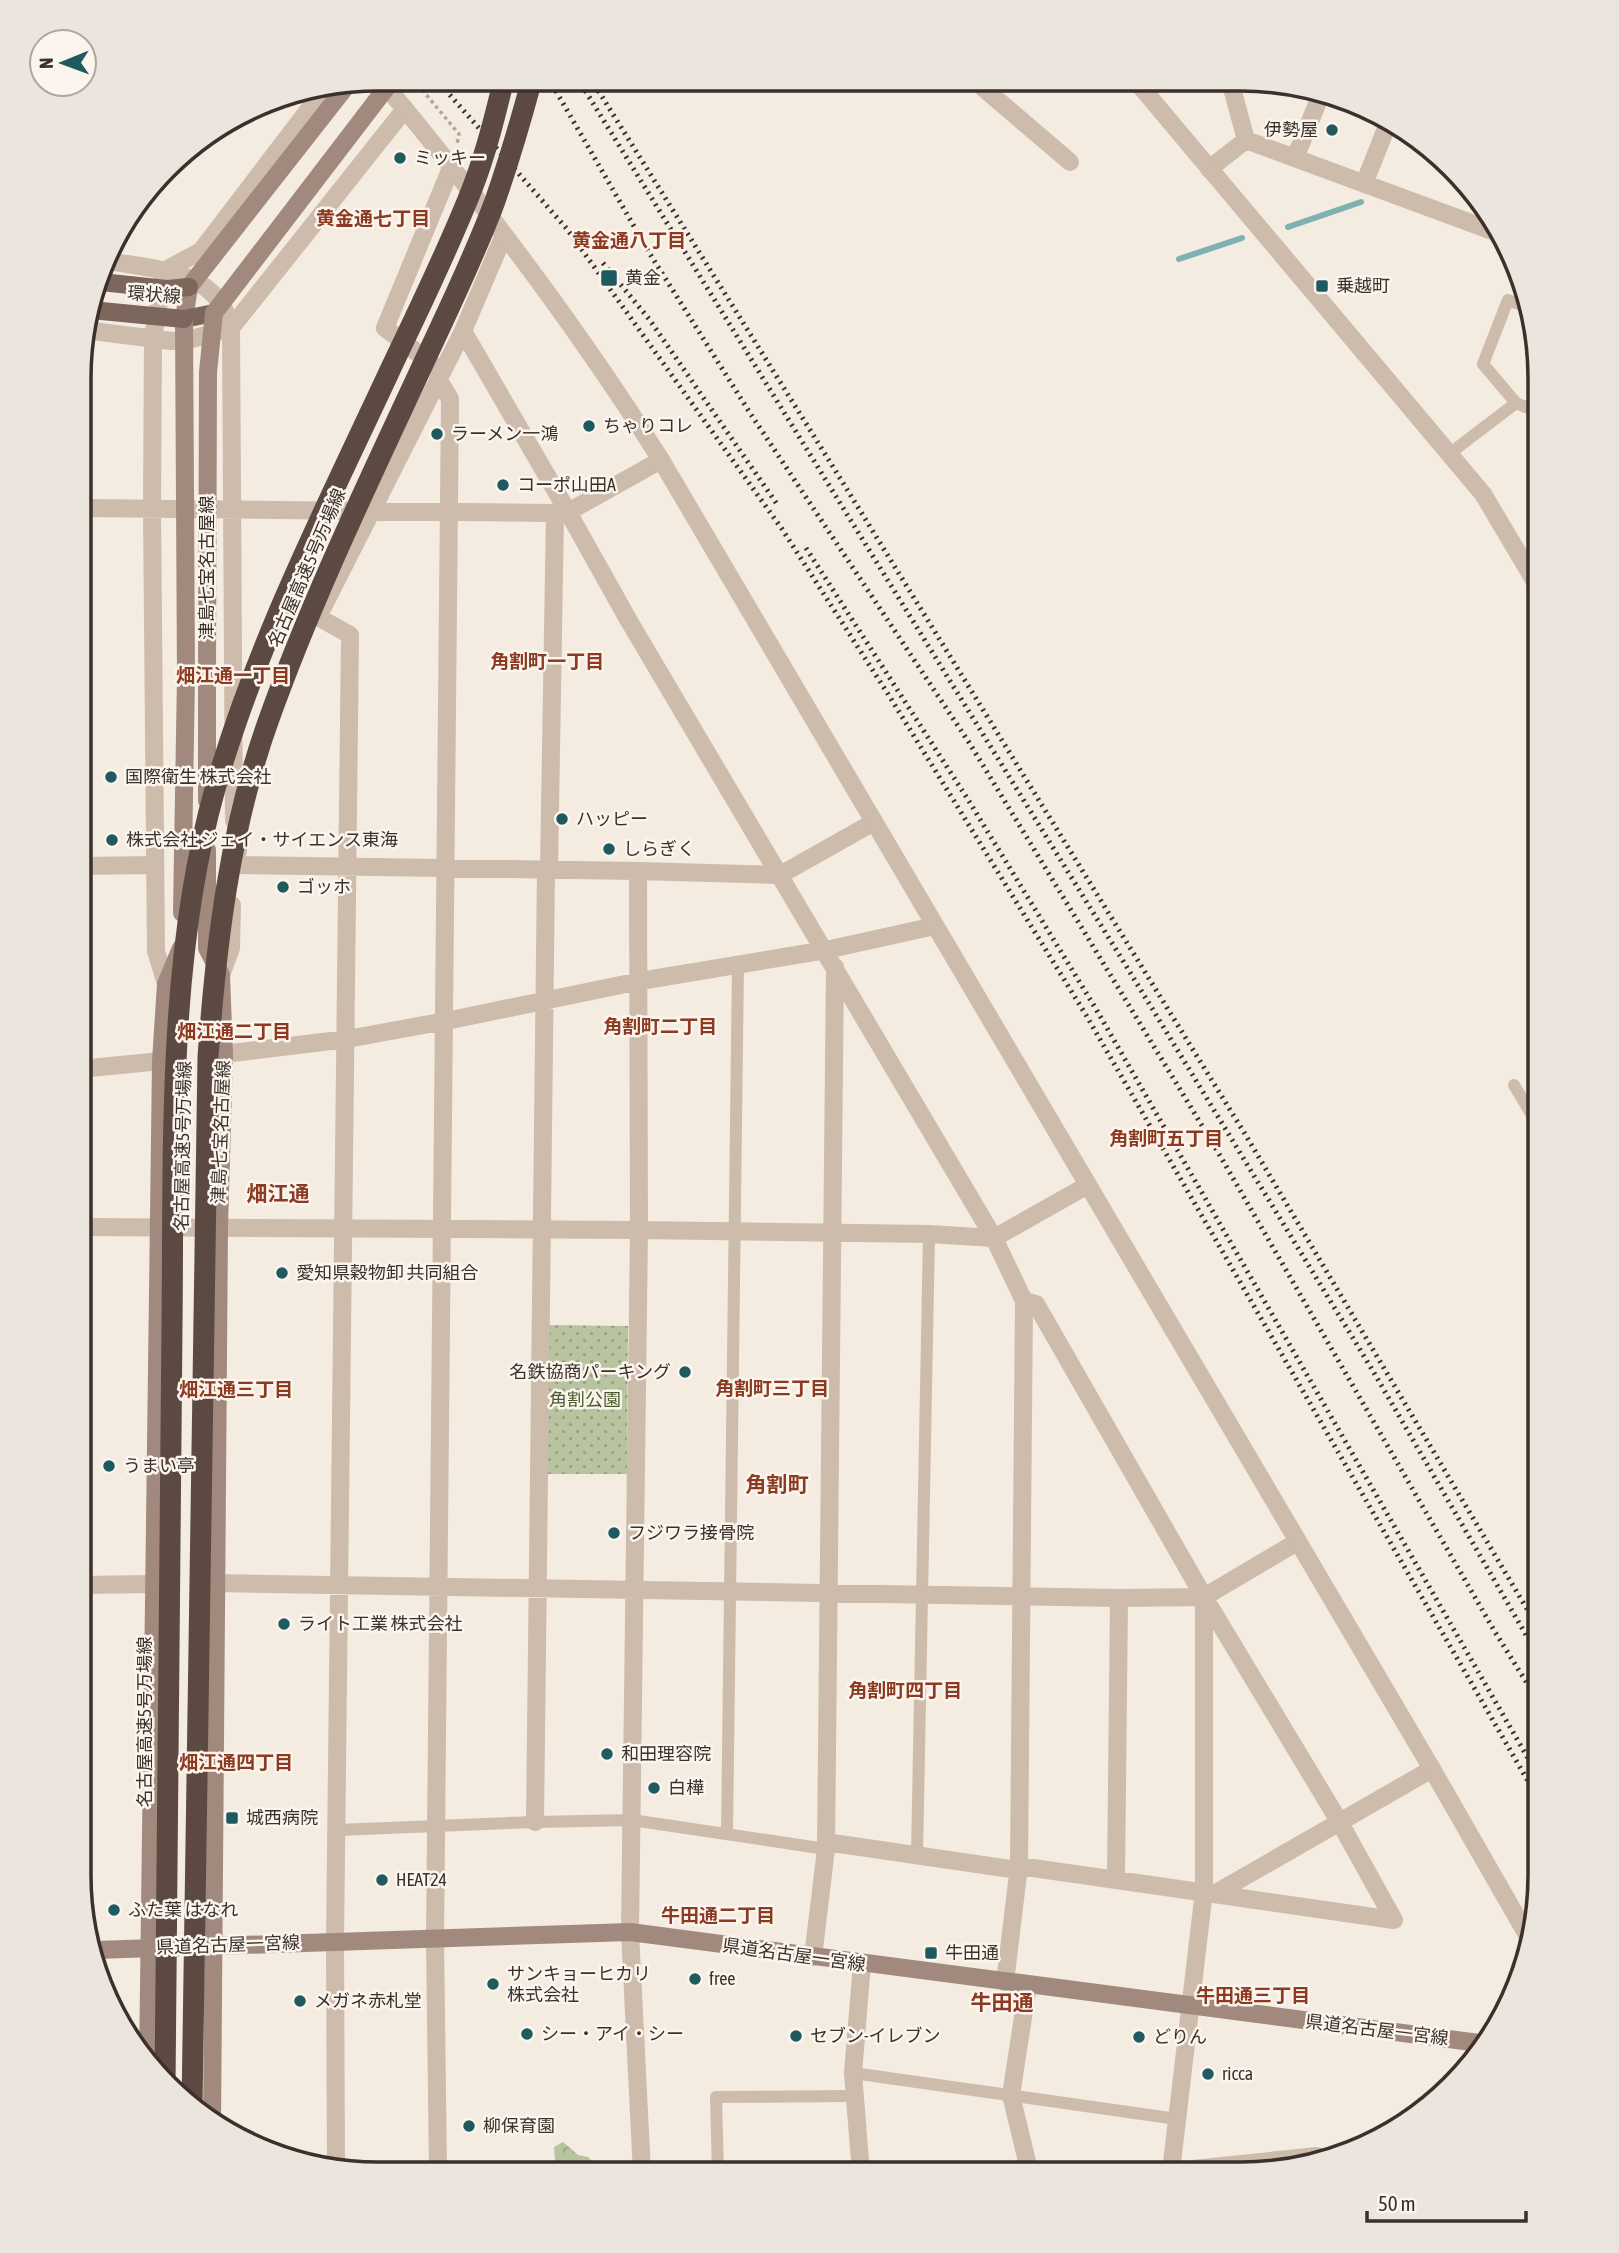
<svg xmlns="http://www.w3.org/2000/svg" width="1619" height="2253" font-family="'Asap Condensed','Noto Sans JP',sans-serif">
  <style>
    .grass { fill: url(#grass-dots) }
    .forest { fill: url(#forest-crowns) }
    .lines { fill: none; stroke-linecap: round; stroke-linejoin: round }
    .stream { stroke: #7fb0b2; stroke-width: 6 }
    .path { stroke: #b9a596; stroke-width: 3.5; stroke-dasharray: 3.5 3.5; stroke-linecap: butt }
    .service { stroke: #cdbbac; stroke-width: 12 }
    .minor { stroke: #cdbbac; stroke-width: 18 }
    .tertiary { stroke: #cdbbac; stroke-width: 18 }
    .secondary { stroke: #a18a7d; stroke-width: 18 }
    .primary { stroke: #7d675c; stroke-width: 18 }
    .rail { stroke: #3b302b; stroke-width: 5; stroke-dasharray: 2 5; stroke-linecap: butt }
    .secondary-bridge { stroke: #a18a7d; stroke-width: 18 }
    .primary-bridge { stroke: #7d675c; stroke-width: 18 }
    .motorway-bridge { stroke: #5c4a42; stroke-width: 21 }
    .poi-dot { fill: #1f5a5e; stroke: #fbf5ee; stroke-width: 2.5 }
    .labels { text-anchor: middle; stroke-width: 5; stroke-linejoin: round; paint-order: stroke }
    .poi-label { font-size: 18px; fill: #3b302b; stroke: #fbf5ee; text-anchor: start }
    .street-label { font-size: 18px; fill: #3b302b; stroke: #fbf5ee }
    .park-label { font-size: 18px; fill: #4a5a2e; stroke: #fbf5ee }
    .neighbourhood-label { font-size: 19px; font-weight: bold; fill: #8c3b22; stroke: #fbf5ee }
    .quarter-label { font-size: 21px; font-weight: bold; fill: #8c3b22; stroke: #fbf5ee }
    .rim { fill: none; stroke: #3b302b; stroke-width: 3.5 }
  </style>
  <defs>
    <pattern id="grass-dots" width="8" height="8" patternUnits="userSpaceOnUse" patternTransform="scale(1.75)"><rect width="8" height="8" fill="#b8c4a0"/><path d="M2 2h.1M6 6h.1" fill="none" stroke="#97a083" stroke-width="1.8" stroke-linecap="round"/></pattern>
    <pattern id="forest-crowns" width="20" height="18" patternUnits="userSpaceOnUse" patternTransform="scale(1.75)"><rect width="20" height="18" fill="#b8c4a0"/><path d="M2 6a3 3 0 1 1 6 0M12 15a3 3 0 1 1 6 0" fill="none" stroke="#97a083"/></pattern>
  </defs>
  <rect width="100%" height="100%" fill="#f4ebe1"/>
  <path class="grass" d="M544,1325l84,1 -1,148h-84z"/>
  <path class="forest" d="M563,2142l15,13 10,2 13,15h-45l-2,-25z"/>
  <g class="lines">
    <path class="stream" d="M1288,227l73,-25
      M1179,259l63,-21"/>
    <path class="path" d="M425,79l-6,7 40,48 -2,10"/>
    <path class="service" d="M864,80l5,5
      M1516,403l-33,-39 25,-64 16,6
      M1449,454l67,-51 24,10
      M1514,1085l26,44
      M338,1830l197,-8 97,-2 194,29
      M727,1833l11,-868
      M917,1855l12,-621
      M853,2073l324,46
      M718,2173l-2,-76 137,-1"/>
    <path class="minor" d="M974,80l96,82
      M1230,81l16,59
      M1295,158l27,-66
      M1209,169l37,-29 252,93
      M1364,184l25,-63
      M108,261c38,7 94,8 115,46 4,7 6,15 8,21l3,493
      M164,271l37,-20 125,-164
      M164,274l-11,63 -1,172 4,442 10,33
      M84,330l88,11 20,-2 39,-11 174,-219
      M463,331l105,181 61,109 365,617 30,63 -5,565 -14,116
      M436,367l-51,-39 66,-160
      M438,379l12,20 -15,1539 3,234
      M81,508l474,5 13,-1 93,-52
      M320,613l143,-282 41,-96
      M318,617l32,18 -15,1306 1,229
      M238,850l-4,15 404,6
      M80,866l74,-1
      M549,869l6,-356
      M221,975l10,-27 1,-43
      M224,1054l123,-15 99,-18 194,-40 186,-31 109,-24
      M80,1069l81,-8
      M80,1227l559,3 290,4 65,4 94,-53
      M216,1583l903,15 85,-1 93,-55
      M79,1585l76,-1
      M535,1822l11,-953
      M826,1842l192,28
      M1019,1866l375,54 -55,-99 -135,-224 -168,-293 -12,-3
      M1116,1880l3,-282
      M1216,1893l216,-124
      M813,1957l13,-108 9,-882
      M1028,1985l-17,110 19,79
      M1171,2171l33,-280v-294
      M642,2173l-12,-241 9,-702 -1,-359 142,4 94,-53
      M861,2173l-8,-100 9,-109
      M1145,2174l172,-18"/>
    <path class="tertiary" d="M380,79c101,121 197,248 281,381l771,1309 98,171
      M1136,81l347,413 57,96"/>
    <path class="secondary" d="M184,319l5,-32
      M207,677v124
      M207,850v98l14,27 3,79 -5,172 -7,898
      M182,913l4,-236
      M96,1950l534,-18 857,112
      M148,2065l13,-1004 5,-77 15,-36"/>
    <path class="primary" d="M184,319l30,-6"/>
    <path class="rail" d="M436,79l131,150 215,300 106,165 198,321 454,787
      M549,79l101,175 100,159 220,331 245,403 280,485 45,72
      M578,79l550,890 245,402 167,288
      M591,79l244,391 410,664 295,497
      M603,263l46,56 130,188
      M806,548l161,250 129,211 444,770"/>
    <path class="secondary-bridge" d="M189,287l159,-203
      M184,319l2,358
      M207,677l1,-305 6,-59 179,-234"/>
    <path class="primary-bridge" d="M101,282l66,7 22,-2
      M91,310l93,9"/>
    <path class="motorway-bridge" d="M165,2082c3,-252 4,-504 7,-757 2,-176 -5,-366 43,-536 42,-147 112,-283 176,-421 28,-59 57,-118 81,-179 14,-36 23,-73 32,-110
      M192,2106l16,-1049c8,-114 22,-230 61,-338 44,-123 101,-240 156,-359 24,-52 50,-105 70,-159 14,-40 26,-81 37,-122"/>
  </g>
  <g class="poi-dot">
    <circle cx="1332" cy="130" r="7"/>
    <circle cx="400" cy="158" r="7"/>
    <rect x="600" y="269" width="18" height="18" rx="3.5"/>
    <rect x="1315" y="279" width="14" height="14" rx="3.5"/>
    <circle cx="589" cy="426" r="7"/>
    <circle cx="437" cy="434" r="7"/>
    <circle cx="503" cy="485" r="7"/>
    <circle cx="111" cy="777" r="7"/>
    <circle cx="562" cy="819" r="7"/>
    <circle cx="112" cy="840" r="7"/>
    <circle cx="609" cy="849" r="7"/>
    <circle cx="283" cy="887" r="7"/>
    <circle cx="282" cy="1273" r="7"/>
    <circle cx="685" cy="1372" r="7"/>
    <circle cx="109" cy="1466" r="7"/>
    <circle cx="614" cy="1533" r="7"/>
    <circle cx="284" cy="1624" r="7"/>
    <circle cx="607" cy="1754" r="7"/>
    <circle cx="654" cy="1788" r="7"/>
    <rect x="225" y="1811" width="14" height="14" rx="3.5"/>
    <circle cx="382" cy="1880" r="7"/>
    <circle cx="114" cy="1910" r="7"/>
    <rect x="924" y="1946" width="14" height="14" rx="3.5"/>
    <circle cx="695" cy="1979" r="7"/>
    <circle cx="493" cy="1984" r="7"/>
    <circle cx="300" cy="2001" r="7"/>
    <circle cx="527" cy="2034" r="7"/>
    <circle cx="796" cy="2036" r="7"/>
    <circle cx="1139" cy="2037" r="7"/>
    <circle cx="1208" cy="2074" r="7"/>
    <circle cx="469" cy="2126" r="7"/>
  </g>
  <g class="labels">
    <g class="poi-label">
      <text x="1318" y="136" text-anchor="end">伊勢屋</text>
      <text x="414" y="164">ミッキー</text>
      <text x="625" y="284">黄金</text>
      <text x="1336" y="292">乗越町</text>
      <text x="603" y="432">ちゃりコレ</text>
      <text x="451" y="440">ラーメン一鴻</text>
      <text x="517" y="491">コーポ山田A</text>
      <text x="125" y="783">国際衛生 株式会社</text>
      <text x="576" y="825">ハッピー</text>
      <text x="126" y="846">株式会社 ジェイ・サイエンス東海</text>
      <text x="623" y="855">しらぎく</text>
      <text x="297" y="893">ゴッホ</text>
      <text x="296" y="1279">愛知県穀物卸 共同組合</text>
      <text x="671" y="1378" text-anchor="end">名鉄協商パーキング</text>
      <text x="123" y="1472">うまい亭</text>
      <text x="628" y="1539">フジワラ接骨院</text>
      <text x="298" y="1630">ライト工業 株式会社</text>
      <text x="621" y="1760">和田理容院</text>
      <text x="668" y="1794">白樺</text>
      <text x="246" y="1824">城西病院</text>
      <text x="396" y="1886">HEAT24</text>
      <text x="128" y="1916">ふた葉 はなれ</text>
      <text x="945" y="1959">牛田通</text>
      <text x="507" y="1980">サンキョーヒカリ<tspan x="507" dy="21">株式会社</tspan></text>
      <text x="709" y="1985">free</text>
      <text x="314" y="2007">メガネ赤札堂</text>
      <text x="541" y="2040">シー・アイ・シー</text>
      <text x="810" y="2042">セブン-イレブン</text>
      <text x="1153" y="2043">どりん</text>
      <text x="1222" y="2080">ricca</text>
      <text x="483" y="2132">柳保育園</text>
    </g>
    <g class="street-label">
      <text transform="translate(154 295) rotate(4)" y="6">環状線</text>
      <text transform="translate(207 568) rotate(-90)" y="6">津島七宝名古屋線</text>
      <text transform="translate(307 568) rotate(-67)" y="6">名古屋高速5号万場線</text>
      <text transform="translate(221 1132) rotate(-88)" y="6">津島七宝名古屋線</text>
      <text transform="translate(183 1146) rotate(-89)" y="6">名古屋高速5号万場線</text>
      <text transform="translate(145 1722) rotate(-90)" y="6">名古屋高速5号万場線</text>
      <text transform="translate(228 1945) rotate(-2)" y="6">県道名古屋一宮線</text>
      <text transform="translate(794 1955) rotate(8)" y="6">県道名古屋一宮線</text>
      <text transform="translate(1377 2030) rotate(7)" y="6">県道名古屋一宮線</text>
    </g>
    <g class="park-label">
      <text x="585" y="1406">角割公園</text>
    </g>
    <g class="neighbourhood-label">
      <text x="373" y="225">黄金通七丁目</text>
      <text x="629" y="247">黄金通八丁目</text>
      <text x="547" y="668">角割町一丁目</text>
      <text x="233" y="682">畑江通一丁目</text>
      <text x="660" y="1033">角割町二丁目</text>
      <text x="234" y="1038">畑江通二丁目</text>
      <text x="1166" y="1145">角割町五丁目</text>
      <text x="772" y="1395">角割町三丁目</text>
      <text x="236" y="1396">畑江通三丁目</text>
      <text x="905" y="1697">角割町四丁目</text>
      <text x="236" y="1769">畑江通四丁目</text>
      <text x="718" y="1922">牛田通二丁目</text>
      <text x="1253" y="2002">牛田通三丁目</text>
    </g>
    <g class="quarter-label">
      <text x="278" y="1201">畑江通</text>
      <text x="777" y="1492">角割町</text>
      <text x="1002" y="2010">牛田通</text>
    </g>
  </g>
  <path d="M0 0H1619V2253H0ZM378 91H1241A287 287 0 0 1 1528 378V1875A287 287 0 0 1 1241 2162H378A287 287 0 0 1 91 1875V378A287 287 0 0 1 378 91Z" fill="#ece5de" fill-rule="evenodd"/>
  <path class="rim" d="M378 91H1241A287 287 0 0 1 1528 378V1875A287 287 0 0 1 1241 2162H378A287 287 0 0 1 91 1875V378A287 287 0 0 1 378 91Z"/>
  <g transform="translate(63 63) rotate(269)"><circle r="33" fill="#fbf5ee" stroke="#aea6a0" stroke-width="2"/>
  <path d="M0-5L12 26L0 18L-12 26Z" fill="#1f5a5e"/>
  <text y="-10" font-size="19" font-weight="bold" text-anchor="middle" fill="#3b302b">N</text>
  </g>
  <path d="M1367 2211v10h159v-10" fill="none" stroke="#3b302b" stroke-width="3.5"/>
  <text x="1378" y="2211" font-size="21" fill="#3b302b" stroke="#fbf5ee" stroke-width="5" paint-order="stroke">50 m</text>
</svg>
